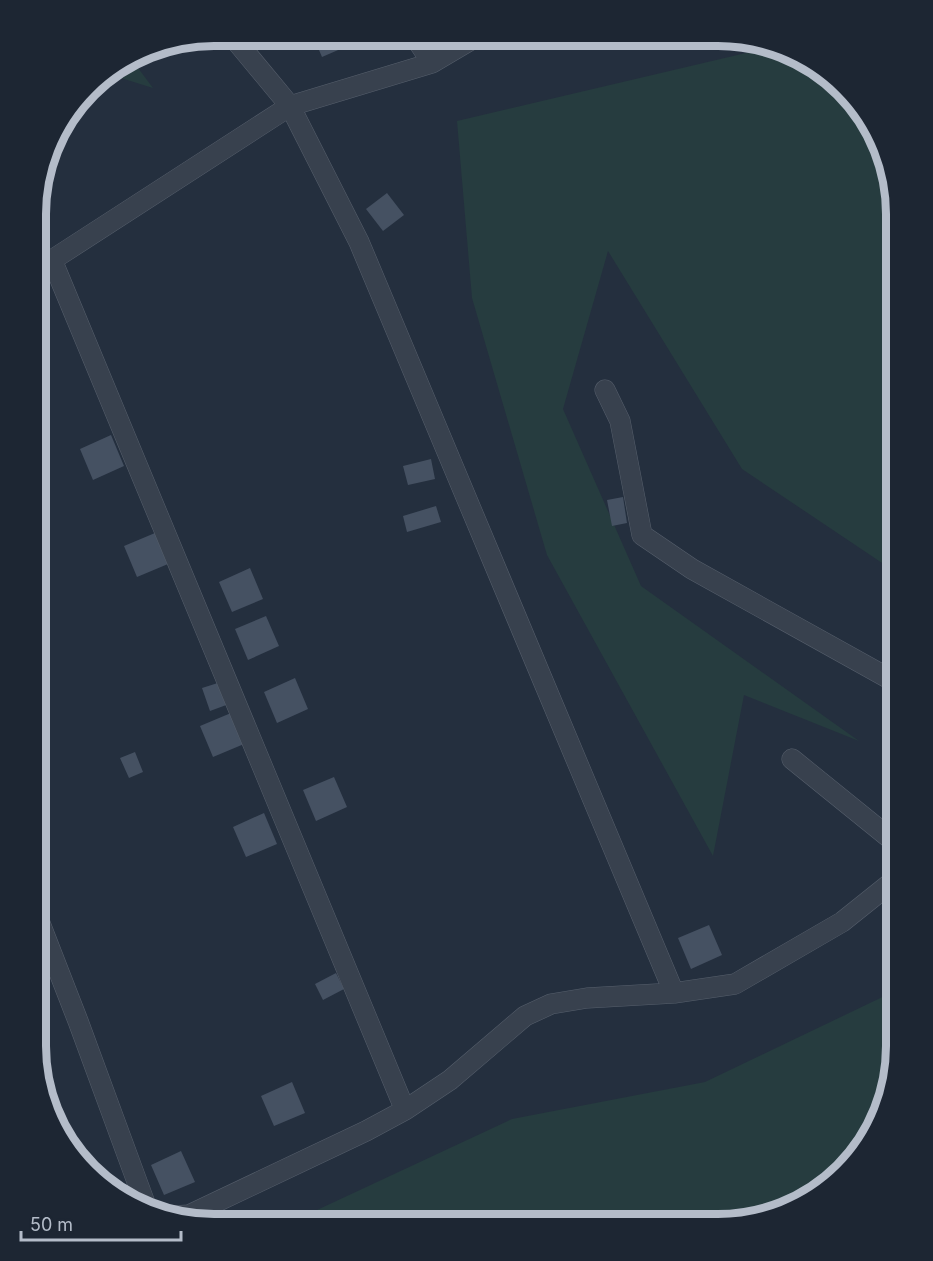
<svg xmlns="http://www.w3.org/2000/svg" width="933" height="1261" font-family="Inter,sans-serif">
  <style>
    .green { fill: #263c3f }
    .building { fill: #455162 }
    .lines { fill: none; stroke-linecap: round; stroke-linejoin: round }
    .minor-casing { stroke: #565f6c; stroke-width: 21 }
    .minor { stroke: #38414e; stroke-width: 20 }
    .rim { fill: none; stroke: #b4bcc9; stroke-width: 8 }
  </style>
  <rect width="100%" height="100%" fill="#242f3e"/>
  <path class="green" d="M767,48l60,25 51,62 19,79v359l-155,-104 -134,-218 -45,158 78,177 218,155 -115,-46 -31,161 -166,-301 -75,-257 -15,-177z
    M132,60l21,28 -45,-14z
    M897,987v72l-30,87 -69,60 -32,8 -51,3 -27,8 -401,-1 225,-105 193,-37 190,-91z"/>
  <path class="building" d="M313,36h36l3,8 -30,13z
    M387,193l17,22 -21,16 -17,-22z
    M111,435l13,31 -31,14 -13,-31z
    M431,459l4,20 -27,6 -5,-19z
    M623,497l4,26 -15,3 -5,-26z
    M436,506l5,16 -34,10 -4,-16z
    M155,533l13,31 -31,13 -13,-31z
    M250,568l13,31 -31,13 -13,-30z
    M266,616l13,30 -31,14 -13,-31z
    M295,678l13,31 -31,14 -13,-31z
    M221,682l8,22 -19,7 -8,-23z
    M231,713l13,31 -31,13 -13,-31z
    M135,752l8,20 -14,6 -9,-20z
    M334,777l13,30 -31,14 -13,-31z
    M264,813l13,31 -31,13 -13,-30z
    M709,925l13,30 -31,14 -13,-31z
    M336,973l8,16 -21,11 -8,-16z
    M292,1082l13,31 -31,13 -13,-30z
    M181,1151l14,31 -31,13 -13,-30z"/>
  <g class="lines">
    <defs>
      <path id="minor" d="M232,36l58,70 69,136 315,751
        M415,37l17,26
        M52,260l353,850
        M37,267l15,-7 238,-154 142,-43 44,-26
        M605,390l15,31 22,114 50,34 205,114
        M792,759l105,85
        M36,913l42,108 68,185
        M173,1216l16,-1 177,-84 39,-21 45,-30 75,-64 26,-12 36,-6 87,-5 61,-9 107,-62 55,-44"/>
    </defs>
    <use href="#minor" class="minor-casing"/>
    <use href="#minor" class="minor"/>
  </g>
  <path d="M0 0H933V1261H0ZM214 46H718A168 168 0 0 1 886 214V1046A168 168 0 0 1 718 1214H214A168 168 0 0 1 46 1046V214A168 168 0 0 1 214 46Z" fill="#1d2633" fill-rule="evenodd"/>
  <path class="rim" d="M214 46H718A168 168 0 0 1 886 214V1046A168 168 0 0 1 718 1214H214A168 168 0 0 1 46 1046V214A168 168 0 0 1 214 46Z"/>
  <path d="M21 1231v9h160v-9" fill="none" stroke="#b4bcc9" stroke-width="3"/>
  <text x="30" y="1231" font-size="18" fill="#b4bcc9" stroke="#1d2633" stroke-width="4.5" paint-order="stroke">50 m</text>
</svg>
